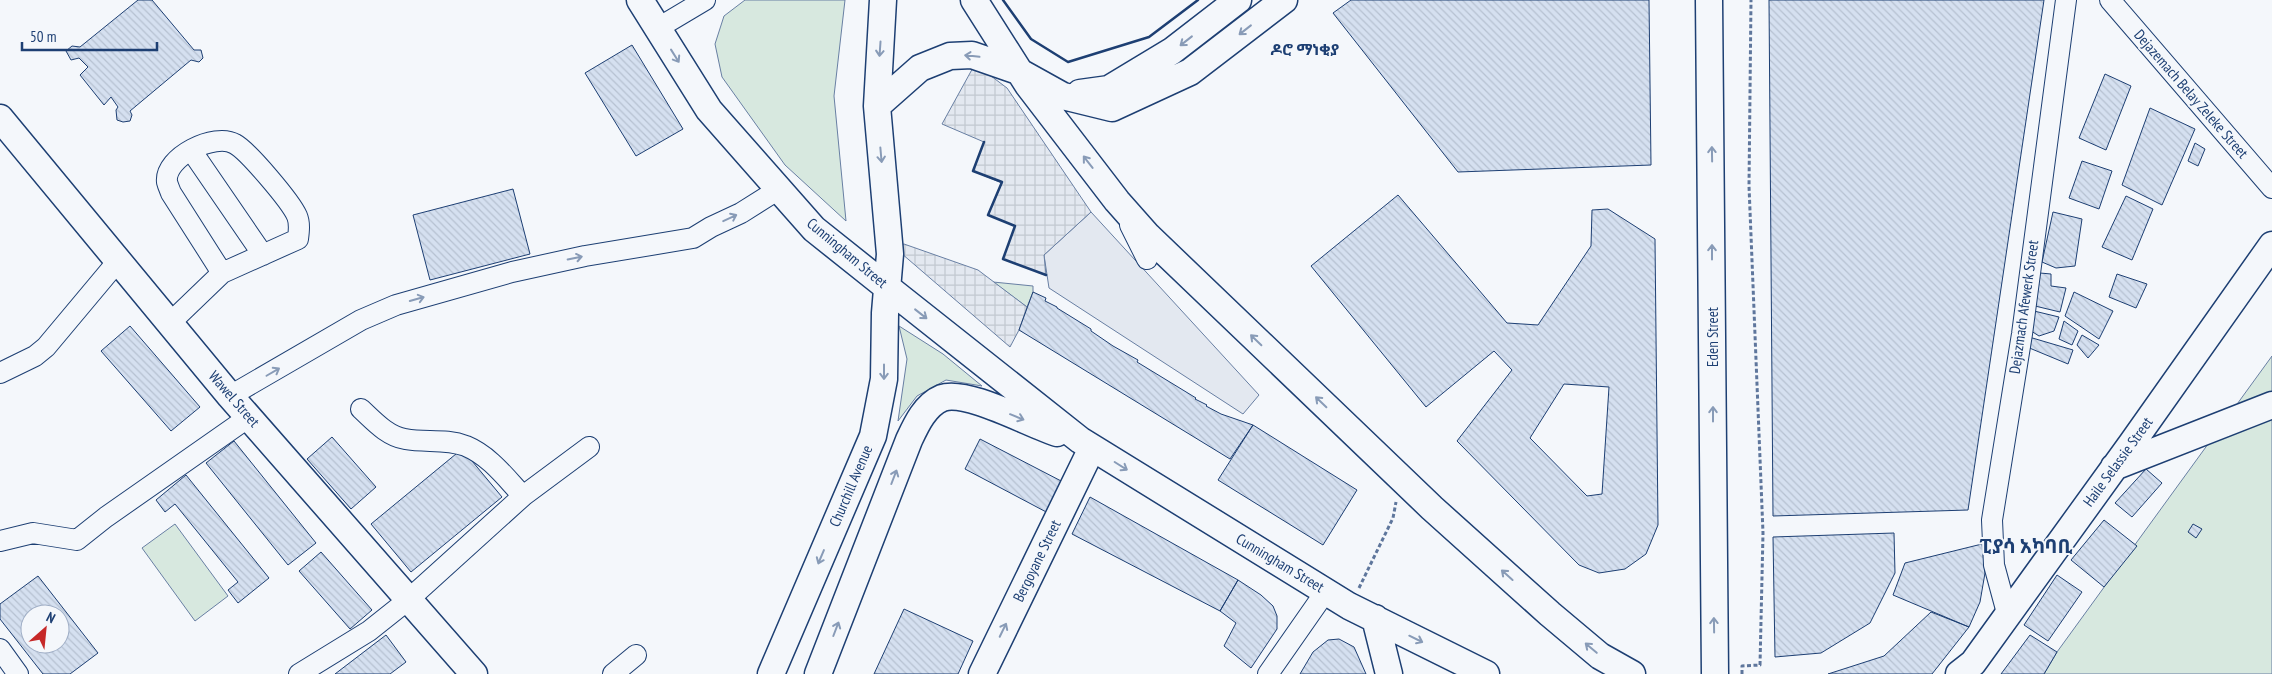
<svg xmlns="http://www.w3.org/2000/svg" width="2272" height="674" font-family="'PT Sans Narrow','Noto Sans Ethiopic',sans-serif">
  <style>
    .green { fill: #d7e8df; stroke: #687fa3 }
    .parking { fill: #e3e8f0; stroke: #687fa3 }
    .plaza { fill: url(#plaza-grid); stroke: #687fa3 }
    .building { fill: url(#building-back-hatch); stroke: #1d3f73; fill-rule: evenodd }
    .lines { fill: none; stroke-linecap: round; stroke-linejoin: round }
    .minor-casing { stroke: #1d3f73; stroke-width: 22 }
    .major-casing { stroke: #1d3f73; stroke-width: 29 }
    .path { stroke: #5e769c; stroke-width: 3; stroke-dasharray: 4 2.5; stroke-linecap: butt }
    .minor { stroke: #f4f7fb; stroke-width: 20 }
    .major { stroke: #f4f7fb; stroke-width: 26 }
    .wall { stroke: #1d3f73; stroke-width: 2.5 }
    .oneway { stroke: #889bb7 }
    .labels { text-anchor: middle; stroke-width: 4; stroke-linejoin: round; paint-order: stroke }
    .street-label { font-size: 15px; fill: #1d3f73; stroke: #f4f7fb }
    .neighbourhood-label { font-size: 16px; font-weight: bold; fill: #1d3f73; stroke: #f4f7fb }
    .district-label { font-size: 20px; font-weight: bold; fill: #1d3f73; stroke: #f4f7fb }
  </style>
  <defs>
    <pattern id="plaza-grid" width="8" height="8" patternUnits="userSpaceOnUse" patternTransform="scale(1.25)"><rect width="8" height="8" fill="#e3e8f0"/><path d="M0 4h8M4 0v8" fill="none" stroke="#c2c8d1"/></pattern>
    <pattern id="building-back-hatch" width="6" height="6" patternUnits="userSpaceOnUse" patternTransform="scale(1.25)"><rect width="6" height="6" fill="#d5e0f0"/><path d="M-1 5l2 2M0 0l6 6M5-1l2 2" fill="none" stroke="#b6c1d1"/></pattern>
  </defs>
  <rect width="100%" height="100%" fill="#f4f7fb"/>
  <path class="green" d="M745,0h100l-11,96 12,125 -61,-56 -63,-88 -7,-33 9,-28z
    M993,282l40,4v6l-6,15z
    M899,326l44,28 39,32 -36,-6 -29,16 -19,25 9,-62z
    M2272,356v318h-228l13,-22z
    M175,524l53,72 -33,25 -53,-73z"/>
  <path class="parking" d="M1091,212l168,183 -16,19 -194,-126 -5,-33z"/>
  <path class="plaza" d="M975,64l32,24 84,124 -47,43 2,20 -43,-16 12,-33 -27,-11 14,-32 -29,-12 11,-29 -42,-18z
    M904,244l74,26 49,37 -8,23 -9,17 -116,-100z"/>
  <path class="building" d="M138,0h14l42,50h7l2,8 -4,4 -8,-2 -61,51 2,4 -2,6 -7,1 -6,-2 -1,-10 2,-3 -7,-10 -7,8 -24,-30 8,-8 -9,-9 -8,2 -5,-9 6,-5 8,1z
    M1351,0h298l2,165 -193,7 -125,-159z
    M1769,0h275l-76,510 -195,6z
    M632,45l51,84 -47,27 -51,-83z
    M2105,74l26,12 -25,64 -27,-12z
    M2150,108l45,21 -33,76 -40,-20z
    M2195,143l10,6 -7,17 -10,-5z
    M2082,161l30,10 -13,38 -30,-11z
    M513,189l17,65 -100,26 -17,-65z
    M1398,195l109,128 31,2 53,-79 1,-36 16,-1 47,30 3,286 -12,29 -21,15 -26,4 -20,-8 -122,-124 55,-71 -18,-19 -68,56 -115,-141zM1564,384l45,3 -7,107 -15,2 -57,-58z
    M2126,196l27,13 -21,51 -30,-13z
    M2053,212l29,7 -7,47 -19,2 -14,-6z
    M2040,273l11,1v12l15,2 -6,24 -25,-6z
    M2117,274l30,10 -11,24 -27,-11z
    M1033,292l13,6 -1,3 12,6v1l34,21v2l22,15 25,14 -1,2 59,36 -1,1 12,6 -1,1 15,8 32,11 -23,34 -211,-129z
    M2074,292l39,19 -14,28 -34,-23z
    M2034,311l25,6 -5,14 -15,5 -11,-7z
    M2064,321l14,10 -6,14 -13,-6z
    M130,326l70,81 -29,24 -70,-80z
    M2082,335l17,10 -11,13 -11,-13z
    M2029,337l44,13 -5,14 -41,-17z
    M1253,425l104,65 -34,55 -105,-65z
    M332,437l44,50 -25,22 -44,-50z
    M980,439l85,44 -15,31 -85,-45z
    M234,441l82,102 -28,22 -82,-102z
    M462,449l40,48 -91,75 -40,-48z
    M2146,469l16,14 -30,34 -17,-14z
    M186,475l83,103 -31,25 -10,-13 10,-8 -63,-78 -10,8 -9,-12z
    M1090,497l148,83 -18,31 -148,-77z
    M2104,520l33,26 -33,41 -33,-27z
    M2193,524l9,5 -6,9 -8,-6z
    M1894,533l1,40 -25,50 -49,30 -46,4 -2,-120z
    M1982,544l3,29 -5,29 -11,25 -76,-32 12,-32z
    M321,552l51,58 -22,19 -51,-58z
    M2057,575l25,17 -34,49 -24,-16z
    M38,576l60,77 -28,21h-27l-43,-55v-15zM30,614h30v30h-30z
    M1238,580l23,15 12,11 4,10v13l-26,39 -27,-22 12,-23 -16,-12z
    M904,609l69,32 -15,33h-84z
    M1931,612l38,15 -37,47h-104l56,-18z
    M386,635l20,27 -16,12h-55z
    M2030,635l27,17 -13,22h-43z
    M1339,639l15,8 12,27h-66l13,-22 15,-12z"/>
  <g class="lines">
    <defs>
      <path id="minor" d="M2110,0l162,188
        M658,28l47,-28
        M191,150l72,105
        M1130,225l17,34
        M170,323l52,-50 76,-34c1,-8 2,-16 -1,-23 -6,-14 -49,-65 -62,-72 -20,-12 -71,13 -68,38 1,4 3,8 4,11l51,80
        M0,373l35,-17 11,-9 72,-86
        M230,396l131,-76 35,-15 116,-33 73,-16 108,-18 18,-11 30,-14 38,-24
        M361,409c13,12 26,27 44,30 21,4 40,-1 61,7 24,10 40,32 57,50
        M0,541l33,-8 44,7 29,-23 143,-100
        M2007,613l-13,-48 -2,-45 30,-186 44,-334
        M0,649l18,25
        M299,674l70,-43 39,-31 115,-104 66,-49
        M613,674l23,-19
        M1268,674l58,-83"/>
      <path id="major" d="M640,0l69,110 105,119 74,59 192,152 269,166 137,68
        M974,0l54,85 89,116 31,35 284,272 118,106 50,42 32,18
        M1709,0l6,674
        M1080,93l29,-4 63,-38 66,-51
        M877,106l43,-38 30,-12 22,-1 46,16 45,25 49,12 78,-36 94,-72
        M0,118l230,278 244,278
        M2114,467l158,-62
        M1375,618l14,56
        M771,674l102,-238 11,-57 1,-66 5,-59 -13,-148 6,-106
        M818,674l91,-234c7,-15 16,-35 33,-42 25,-9 89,27 115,35
        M982,674l110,-226
        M1959,674l14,-11 159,-220 140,-198"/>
    </defs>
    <use href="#minor" class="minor-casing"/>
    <use href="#major" class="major-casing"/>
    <path class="path" d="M1359,588l34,-70 3,-16
      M1742,674v-8l18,-1 3,-132 -14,-347 2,-186"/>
    <use href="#minor" class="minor"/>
    <use href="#major" class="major"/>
    <path class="wall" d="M1003,0l28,39 37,23 81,-25 49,-37
      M984,142l-11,29 29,11 -14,33 27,11 -12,33 43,16"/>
  </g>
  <defs><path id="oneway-shaft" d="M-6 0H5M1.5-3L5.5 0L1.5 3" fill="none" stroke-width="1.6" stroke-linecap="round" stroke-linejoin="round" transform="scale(1.25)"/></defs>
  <g class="oneway">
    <use href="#oneway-shaft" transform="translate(1245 30) rotate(142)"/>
    <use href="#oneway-shaft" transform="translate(1186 41) rotate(142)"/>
    <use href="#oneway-shaft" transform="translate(880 49) rotate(94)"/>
    <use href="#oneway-shaft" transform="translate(675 56) rotate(58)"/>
    <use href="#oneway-shaft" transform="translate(972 56) rotate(-174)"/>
    <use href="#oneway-shaft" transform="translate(1712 154) rotate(-91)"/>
    <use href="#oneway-shaft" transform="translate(881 155) rotate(85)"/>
    <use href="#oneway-shaft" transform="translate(1088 162) rotate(-128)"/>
    <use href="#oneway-shaft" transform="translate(730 218) rotate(-25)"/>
    <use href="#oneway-shaft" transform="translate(1712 252) rotate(-90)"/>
    <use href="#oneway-shaft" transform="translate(575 258) rotate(-12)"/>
    <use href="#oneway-shaft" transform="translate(417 299) rotate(-16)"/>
    <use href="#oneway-shaft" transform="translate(921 314) rotate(38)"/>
    <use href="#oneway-shaft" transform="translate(1256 340) rotate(-136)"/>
    <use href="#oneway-shaft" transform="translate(273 372) rotate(-30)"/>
    <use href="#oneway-shaft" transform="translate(884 372) rotate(90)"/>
    <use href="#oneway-shaft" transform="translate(1321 402) rotate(-136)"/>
    <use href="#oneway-shaft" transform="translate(1713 414) rotate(-90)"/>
    <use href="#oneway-shaft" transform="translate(1017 417) rotate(22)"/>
    <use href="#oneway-shaft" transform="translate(1121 466) rotate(32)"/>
    <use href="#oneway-shaft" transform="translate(894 477) rotate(-69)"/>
    <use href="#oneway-shaft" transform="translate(821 557) rotate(113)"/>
    <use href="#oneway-shaft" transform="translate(1507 575) rotate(-138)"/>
    <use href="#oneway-shaft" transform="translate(1714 625) rotate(-91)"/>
    <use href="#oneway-shaft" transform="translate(836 629) rotate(-69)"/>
    <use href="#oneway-shaft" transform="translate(1003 630) rotate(-64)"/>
    <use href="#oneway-shaft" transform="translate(1416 639) rotate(26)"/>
    <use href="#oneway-shaft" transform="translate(1591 648) rotate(-140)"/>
  </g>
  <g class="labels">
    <g class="street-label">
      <text transform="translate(2191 94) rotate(49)" y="5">Dejazemach Belay Zeleke Street</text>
      <text transform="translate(847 253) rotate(40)" y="5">Cunningham Street</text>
      <text transform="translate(2024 307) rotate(-82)" y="5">Dejazmach Afewerk Street</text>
      <text transform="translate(1713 337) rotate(-90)" y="5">Eden Street</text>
      <text transform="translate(234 399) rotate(49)" y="5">Wawel Street</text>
      <text transform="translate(2118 462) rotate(-54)" y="5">Haile Selassie Street</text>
      <text transform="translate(851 486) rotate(-67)" y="5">Churchill Avenue</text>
      <text transform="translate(1037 561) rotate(-64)" y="5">Bergoyane Street</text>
      <text transform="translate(1280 563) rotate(31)" y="5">Cunningham Street</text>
    </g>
    <g class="neighbourhood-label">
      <text x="1305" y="55">ዶሮ ማነቂያ</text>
    </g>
    <g class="district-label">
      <text x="2026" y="553">ፒያሳ አካባቢ</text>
    </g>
  </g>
  <g transform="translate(45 629) rotate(27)"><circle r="24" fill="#f4f7fb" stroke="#9eadc5"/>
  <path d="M0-4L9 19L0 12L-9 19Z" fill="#c62828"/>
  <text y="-8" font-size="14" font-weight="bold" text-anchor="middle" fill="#1d3f73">N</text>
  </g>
  <path d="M22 42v8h135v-8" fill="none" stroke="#1d3f73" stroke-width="2.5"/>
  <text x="30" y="42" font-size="15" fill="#1d3f73" stroke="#f4f7fb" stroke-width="4" paint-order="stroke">50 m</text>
</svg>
